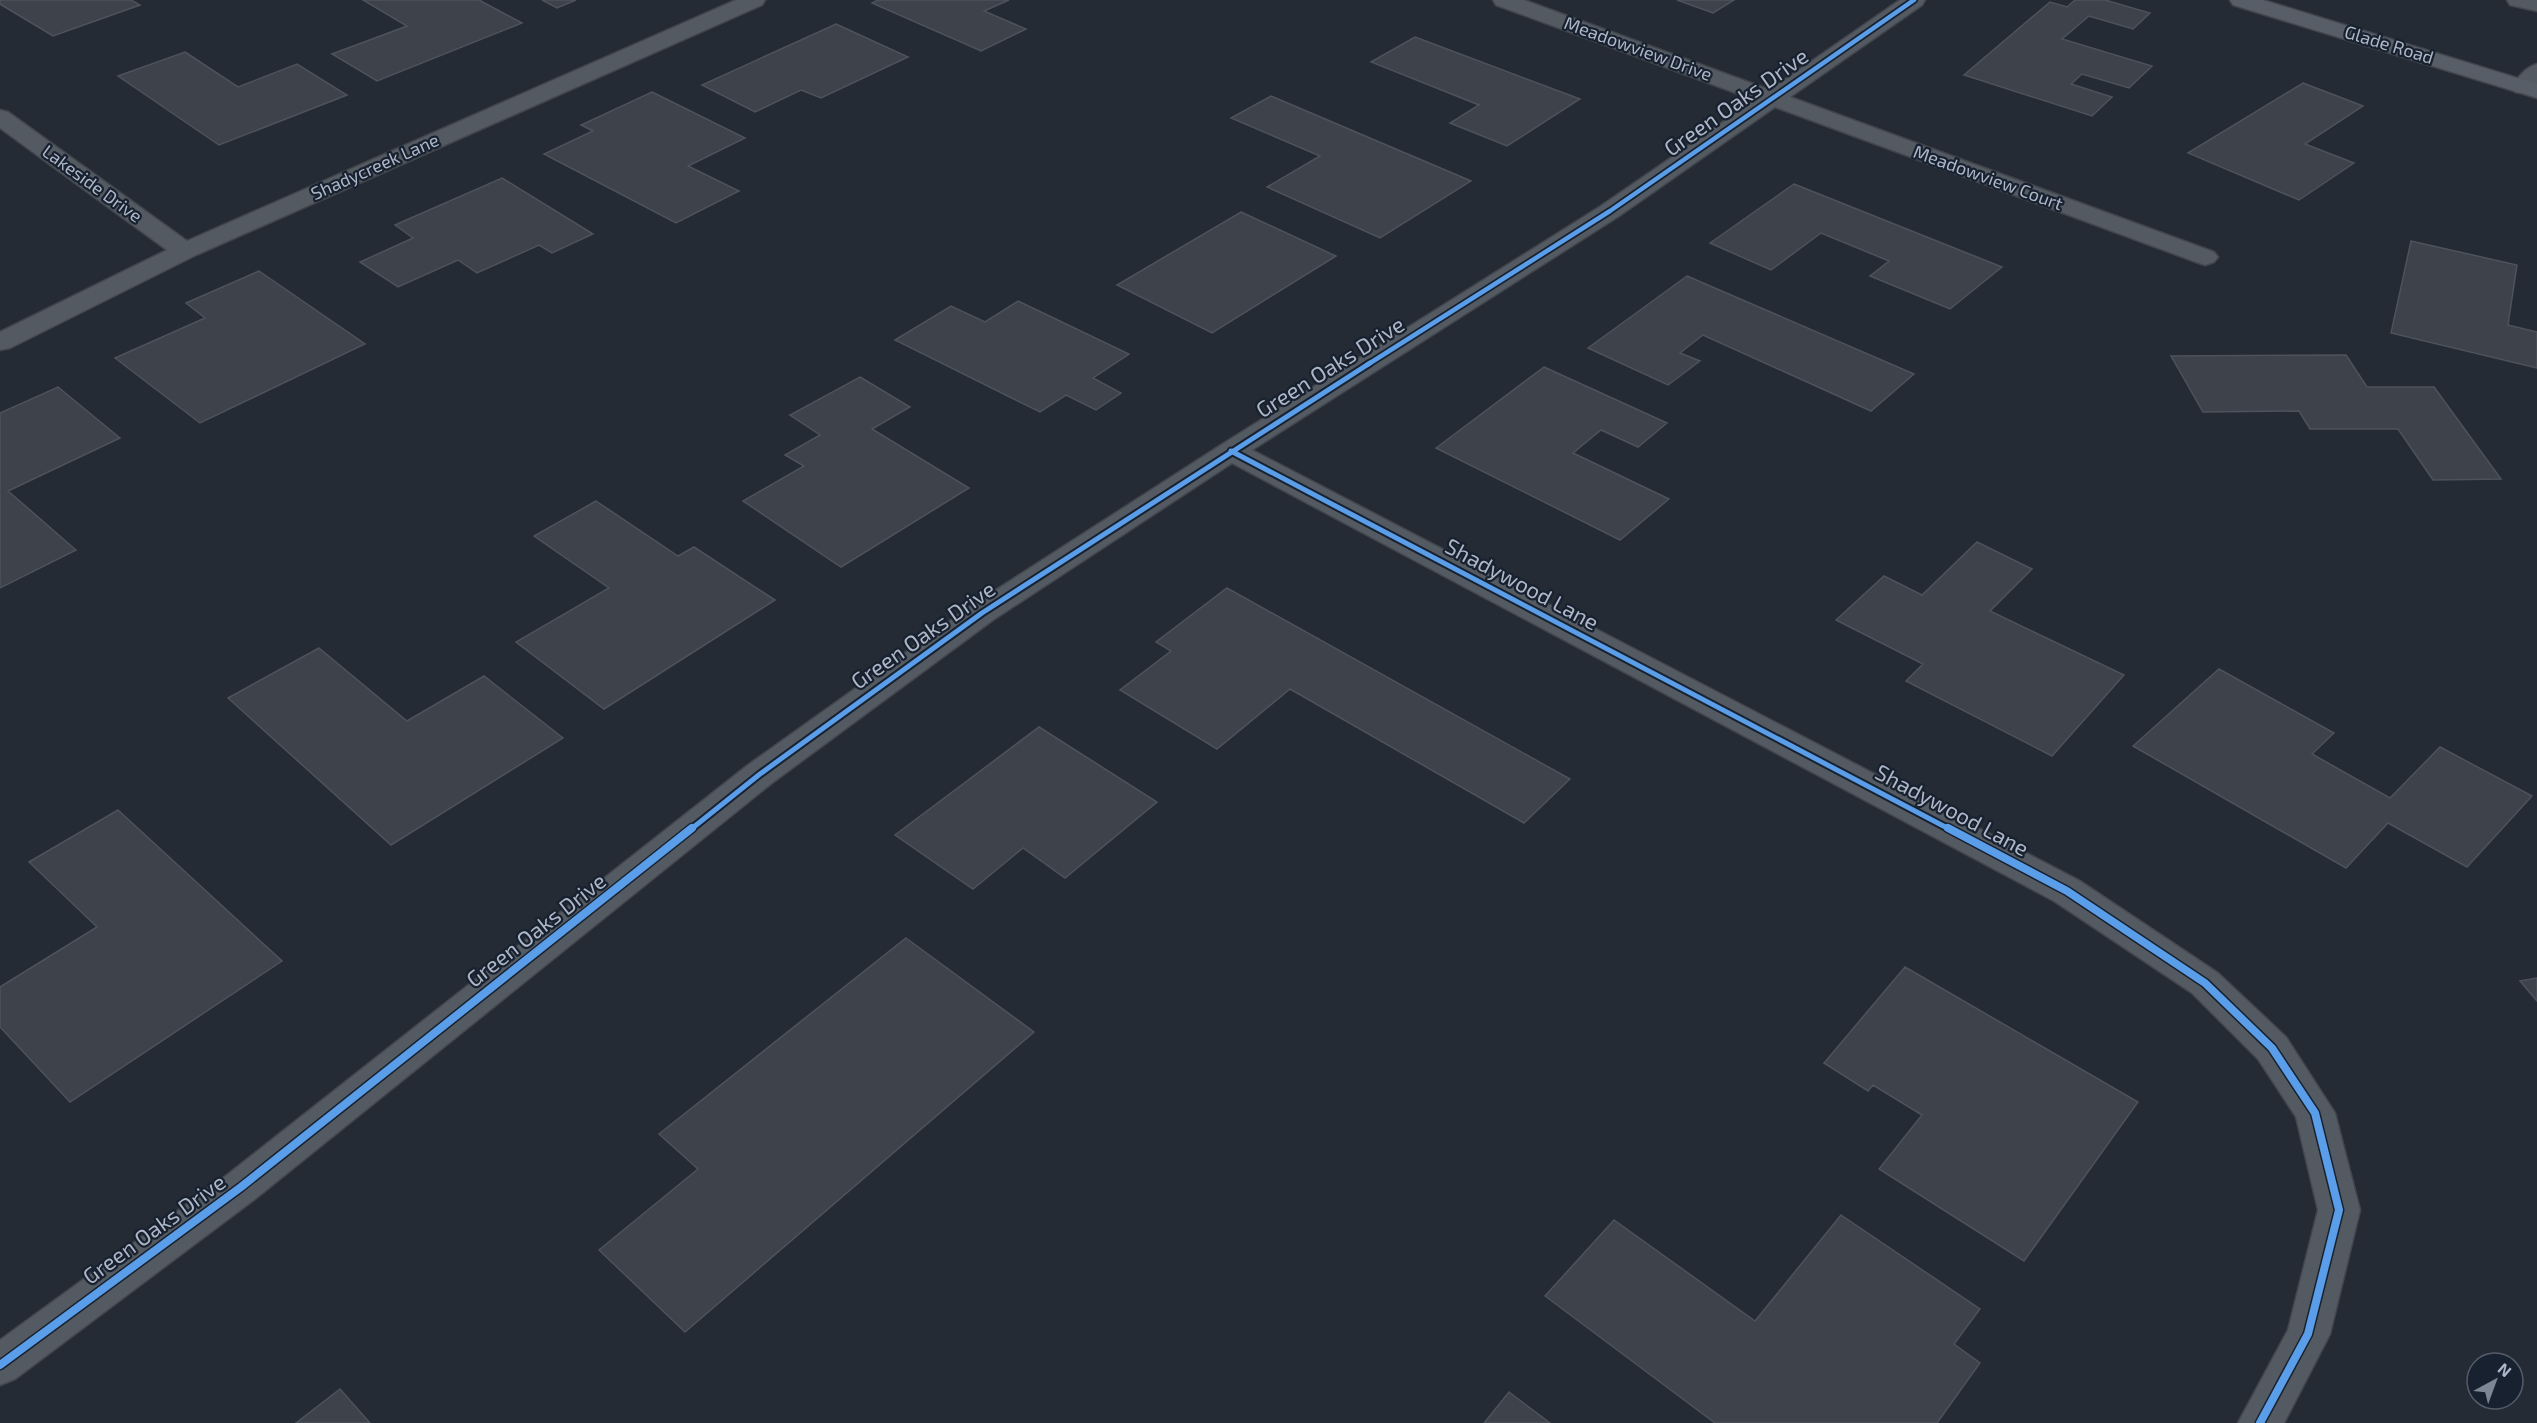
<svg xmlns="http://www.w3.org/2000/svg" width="2537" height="1423" font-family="'Exo 2',sans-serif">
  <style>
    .building { fill: #3d424b; stroke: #4c535c; stroke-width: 1.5 }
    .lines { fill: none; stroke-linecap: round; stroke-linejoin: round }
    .minor-casing { stroke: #41454c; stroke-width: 3 }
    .secondary-casing { stroke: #41454c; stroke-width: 3 }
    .minor { fill: #545a62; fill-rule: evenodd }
    .secondary { fill: #585e67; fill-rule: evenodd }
    .cycleway-far2-casing { stroke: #18212f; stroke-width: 8 }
    .cycleway-far1-casing { stroke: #18212f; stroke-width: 9 }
    .cycleway-casing { stroke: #18212f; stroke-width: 11 }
    .cycleway-far2 { stroke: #5a9eea; stroke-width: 4.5 }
    .cycleway-far1 { stroke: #5a9eea; stroke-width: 5 }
    .cycleway { stroke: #5a9eea; stroke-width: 8 }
    .labels { text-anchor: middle; stroke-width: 4.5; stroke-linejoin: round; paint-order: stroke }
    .far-street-label { font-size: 18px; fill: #adb7c7; stroke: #18212f }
    .street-label { font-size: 22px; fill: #adb7c7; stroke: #18212f }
  </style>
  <rect width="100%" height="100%" fill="#252b34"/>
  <path class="building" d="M0,0h131l9,5 -87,31 -53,-32z
    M363,0h116l43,23 -145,58 -45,-27 75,-28z
    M542,0h34l-19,8z
    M878,0h131l-25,11 42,18 -45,22 -109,-48z
    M1677,0h57l-21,13z
    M2075,0h30l45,13 -17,16 -44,-13 -27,23 90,27 -23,22 -47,-14 -11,10 41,13 -20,19 -128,-41 86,-73 17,5z
    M836,24l72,33 -87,41 -20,-8 -46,22 -53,-27z
    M1415,37l165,62 -73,47 -57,-23 29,-18 -108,-43z
    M185,52l53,35 59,-23 50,31 -128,50 -101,-69z
    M2303,83l60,23 -58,38 49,19 -55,37 -111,-47z
    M652,92l93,46 -57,28 51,25 -63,32 -132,-69 49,-23 -12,-6z
    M1271,96l200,85 -91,57 -113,-51 53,-31 -89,-38z
    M502,178l91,56 -41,19 -13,-8 -62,28 -19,-13 -60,27 -38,-25 53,-24 -18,-13z
    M1794,184l208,83 -52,42 -80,-33 19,-15 -68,-28 -50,37 -61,-27z
    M1241,212l95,44 -124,77 -95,-48z
    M2411,241l106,24 -9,60 29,7v36l-146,-35z
    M259,271l106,73 -165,79 -85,-65 90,-40 -19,-15z
    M1687,276l227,98 -43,37 -168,-76 -23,18 20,8 -32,24 -80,-37z
    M1018,301l111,53 -36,24 28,15 -25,17 -30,-15 -26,17 -145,-72 56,-34 34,16z
    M2346,355l21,32h67l67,92 -68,1 -35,-51h-88l-11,-18 -96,1 -32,-56z
    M1544,367l123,56 -29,24 -37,-17 -28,23 96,46 -49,41 -184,-92z
    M860,377l50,30 -38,22 97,59 -128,79 -98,-66 61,-35 -19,-11 35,-20 -30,-20z
    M58,387l62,51 -112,53 68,59 -76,38v-175z
    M596,501l82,55 16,-9 81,53 -171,109 -88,-67 93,-54 -75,-52z
    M1977,542l55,27 -42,42 134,64 -72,81 -146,-75 17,-17 -87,-44 48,-44 38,19z
    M1227,588l343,191 -46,44 -234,-134 -73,60 -97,-59 51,-39 -15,-9z
    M319,648l88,73 77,-45 79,62 -172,107 -163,-147z
    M2219,669l115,64 -22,21 78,44 50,-51 92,49 -65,71 -79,-44 -42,45 -213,-122z
    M1039,727l118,75 -92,76 -42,-30 -50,41 -78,-54z
    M118,810l164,151 -212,141 -70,-75v-40l97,-60 -68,-65z
    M906,938l128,94 -349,300 -86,-82 99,-81 -39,-35z
    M1905,967l233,135 -114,159 -145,-92 43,-54 -49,-30 -5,6 -44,-28z
    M2537,978v23l-17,-20z
    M1841,1215l139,94 -26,35 26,19 -43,60h-222l-170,-127 69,-76 141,101z
    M340,1389l30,34h-74z
    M1509,1392l41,31h-66z"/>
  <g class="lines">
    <defs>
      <path id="minor" d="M736,0h29l-3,5 -568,251 -184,92 -10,2v-18l167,-82 -167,-122v-18l8,2 179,129z
        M1493,0h31l246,90 130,-90h25l-3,5 -132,92 424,155 4,5 -4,5 -9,3 -9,-3 -421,-155 -156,109 -367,234 828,431 138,92 68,64 49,76 25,97 -30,124 -46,89h-46l50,-93 30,-120 -22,-93 -38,-58 -66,-66 -138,-92 -822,-438 -239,157 -221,163 -517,416 -240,180 -15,6v-45l227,-165 521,-410 223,-159 250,-161 380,-239 154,-106 -259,-95z
        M2507,0h30v11l-27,-6z
        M2537,64v21c-7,8 -12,9 -22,7l-3,-5c6,-10 14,-20 25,-23z"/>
      <path id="secondary" d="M2230,0h33l274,84v14l-304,-93z"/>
    </defs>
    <use href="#minor" class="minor-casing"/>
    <use href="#secondary" class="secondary-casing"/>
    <use href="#minor" class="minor"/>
    <use href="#secondary" class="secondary"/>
    <defs>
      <path id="cycleway-far2" d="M1367,365l243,-154 304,-211"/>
      <path id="cycleway-far1" d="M1231,451l720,379
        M690,830l70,-56 222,-161 388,-250"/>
      <path id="cycleway" d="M1948,828l119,63 138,92 67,65 43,65 24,97 -31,124 -48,89
        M0,1365l241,-178 451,-359"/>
    </defs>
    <use href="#cycleway-far2" class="cycleway-far2-casing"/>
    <use href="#cycleway-far1" class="cycleway-far1-casing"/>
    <use href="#cycleway" class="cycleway-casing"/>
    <use href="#cycleway-far2" class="cycleway-far2"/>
    <use href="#cycleway-far1" class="cycleway-far1"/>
    <use href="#cycleway" class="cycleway"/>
  </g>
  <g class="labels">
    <g class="far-street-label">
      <text transform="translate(2389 45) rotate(17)" y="6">Glade Road</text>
      <text transform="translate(1638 49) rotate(20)" y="6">Meadowview Drive</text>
      <text transform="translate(375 167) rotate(-24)" y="6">Shadycreek Lane</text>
      <text transform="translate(1988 178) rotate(20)" y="6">Meadowview Court</text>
      <text transform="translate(92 184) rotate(36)" y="6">Lakeside Drive</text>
    </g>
    <g class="street-label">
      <text transform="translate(1736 102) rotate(-35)" y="8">Green Oaks Drive</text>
      <text transform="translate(1330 367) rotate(-32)" y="8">Green Oaks Drive</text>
      <text transform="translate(1522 584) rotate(28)" y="8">Shadywood Lane</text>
      <text transform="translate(923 635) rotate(-35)" y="8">Green Oaks Drive</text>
      <text transform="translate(1952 810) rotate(28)" y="8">Shadywood Lane</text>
      <text transform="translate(536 930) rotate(-38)" y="8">Green Oaks Drive</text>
      <text transform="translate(154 1229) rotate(-36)" y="8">Green Oaks Drive</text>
    </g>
  </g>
  <g transform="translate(2495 1381) rotate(41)"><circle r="28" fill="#18212f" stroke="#545d6c" stroke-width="1.5"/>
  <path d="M0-4.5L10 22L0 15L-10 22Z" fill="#7d8694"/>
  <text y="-9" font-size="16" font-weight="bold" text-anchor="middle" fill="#adb7c7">N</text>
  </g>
</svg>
